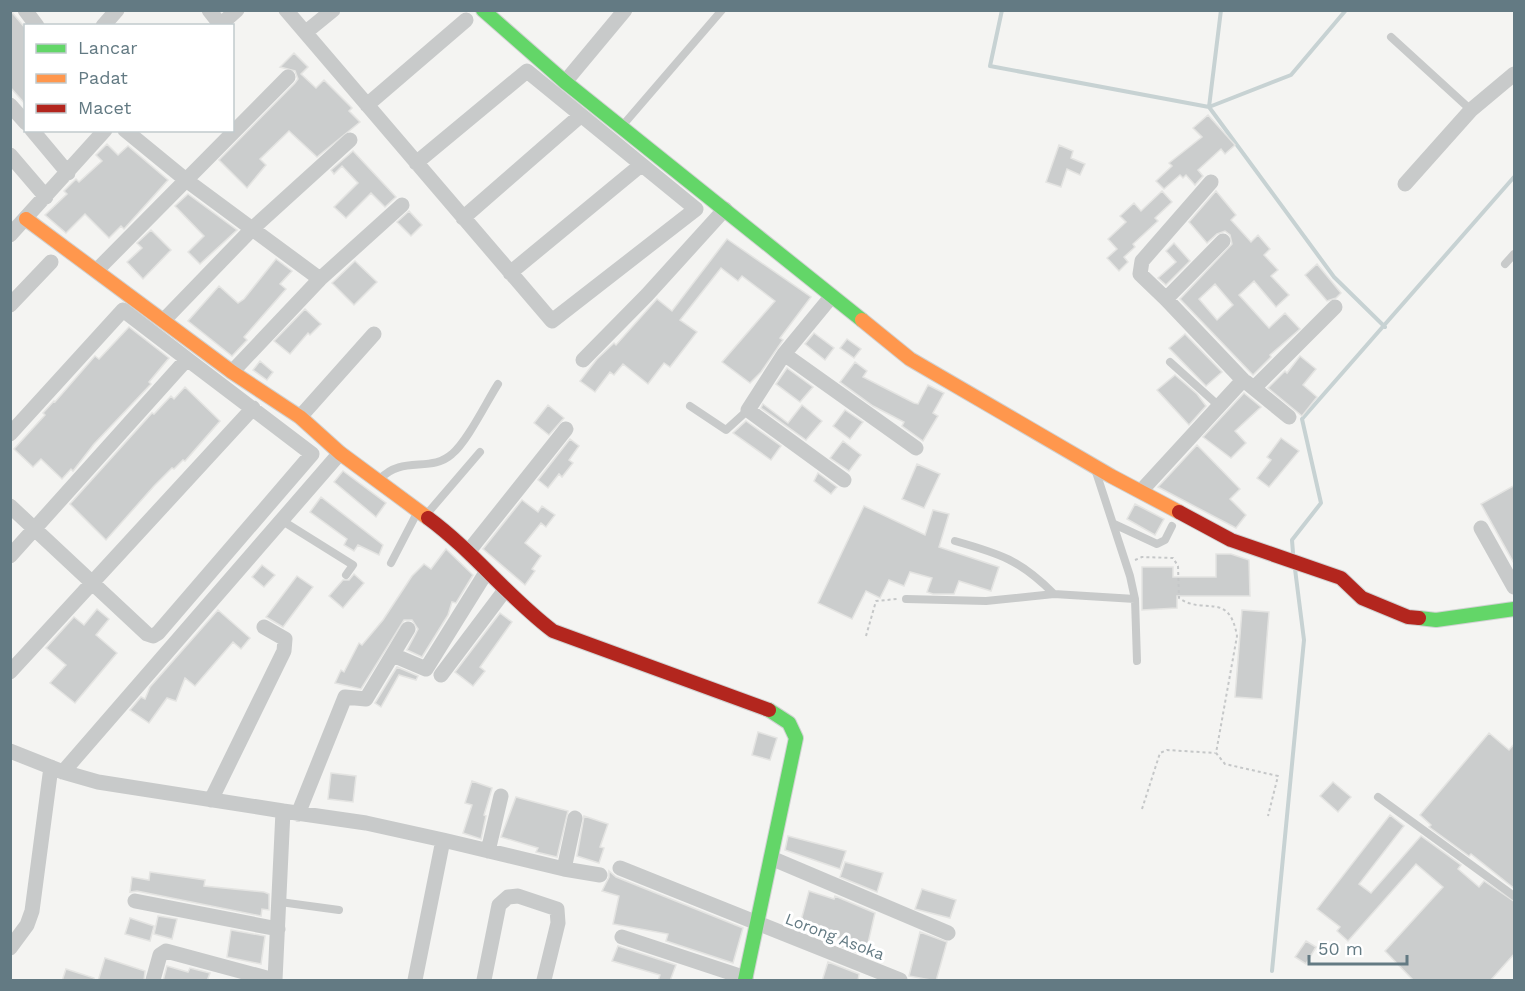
<svg xmlns="http://www.w3.org/2000/svg" width="1525" height="991" font-family="'Work Sans',sans-serif">
  <style>
    .lines { fill: none; stroke-linecap: round; stroke-linejoin: round }
    .stream { stroke: #c7d2d3; stroke-width: 4 }
    .building { fill: #cbcdcd; stroke: #e4e4e2; stroke-width: 1.5; fill-rule: evenodd }
    .fast-casing { stroke: #d0d2d2; stroke-width: 16 }
    .slow-casing { stroke: #d0d2d2; stroke-width: 16 }
    .jam-casing { stroke: #d0d2d2; stroke-width: 16 }
    .path { stroke: #c5c7c8; stroke-width: 2; stroke-dasharray: 3 3; stroke-linecap: butt }
    .lane { stroke: #c8caca; stroke-width: 8 }
    .street { stroke: #c8caca; stroke-width: 15 }
    .fast { stroke: #63d668; stroke-width: 14 }
    .slow { stroke: #ff974d; stroke-width: 14 }
    .jam { stroke: #b3261e; stroke-width: 14 }
    .labels { text-anchor: middle; stroke-width: 6; stroke-linejoin: round; paint-order: stroke }
    .street-label { font-size: 16px; fill: #637a83; stroke: #fff }
  </style>
  <rect width="100%" height="100%" fill="#f4f4f2"/>
  <g class="lines">
    <path class="stream" d="M1002,10l-12,56 219,41 82,-32 55,-65
      M1221,10l-12,97 125,170 51,50
      M1293,553l-1,-13 29,-37 -19,-84 212,-242
      M1272,971l32,-331 -9,-71"/>
  </g>
  <path class="building" d="M10,10l16,19v76l-16,-18z
    M294,53l14,14 -7,7 15,14 8,-8 28,28 -3,3 11,11 -43,35 -28,-26 -29,28 6,6 -19,23 -28,-28 76,-77 3,-4 -3,-8 -15,-4z
    M1208,115l27,30 -10,9 -4,-5 -23,21 5,6 -8,9 -9,-10 -3,3 -3,-3 -16,14 -8,-8 16,-15 -3,-3 33,-26 -9,-9z
    M107,144l11,11 10,-9 40,34 -44,49 -3,-3 -12,12 -24,-24 -19,19 -21,-18 22,-21 -3,-3 12,-12 3,3 23,-21 -6,-6z
    M1059,145l14,6 -2,7 14,6 -5,11 -13,-6 -6,18 -15,-5z
    M353,151l43,46 -11,10 -14,-14 -25,25 -12,-11 24,-24 -16,-17 -8,8 -3,-4z
    M1162,191l10,11 -17,16 3,3 -25,23 2,3 -11,10 4,5 -9,9 -12,-13 10,-9 -9,-10 18,-17 -6,-6 14,-13 7,8z
    M1216,191l20,24 -5,5 20,22 7,-7 12,14 -6,6 14,15 -7,6 18,19 -13,12 -22,-26 -15,14 30,33 16,-15 15,16 -30,26 1,2 -18,18 -73,-76 52,-55 -2,-9 -5,-4 -8,3 -10,9 -18,-21zM1215,284l18,21 -16,15 -18,-21z
    M188,194l49,36 -37,34 -12,-12 16,-16 -29,-30z
    M409,211l13,14 -11,11 -14,-14z
    M151,230l20,20 -28,29 -16,-17 15,-14 -5,-5z
    M727,239l84,58 -31,41 3,2 -22,32 -11,11 -28,-21 53,-61 -33,-25 -4,5 -17,-13 -41,52 17,12 -27,35 -6,-4 -16,21 -25,-20 -9,11 -4,-3 -15,20 -15,-11 17,-22 17,-16 2,2 41,-46 15,12z
    M1174,243l16,18 -24,24 -8,-7 18,-16 -10,-11z
    M276,259l16,12 -12,13 6,5 -42,48 3,3 -15,16 -44,-35 31,-35 19,17 6,-4z
    M355,261l22,21 -23,23 -22,-22z
    M1317,264l24,29 -5,5 -9,3 -22,-26z
    M305,309l16,15 -11,11 -2,-2 -18,21 -16,-13z
    M129,327l40,31 -20,24 2,2 -57,60 -21,27 -2,-2 -9,10 -21,-20 -8,8 -19,-18 31,-34 -2,-2 11,-12 1,1 40,-46 4,3z
    M814,333l20,15 -9,12 -20,-16z
    M1185,334l37,38 -16,14 -37,-38z
    M847,339l14,10 -7,9 -14,-10z
    M1300,356l16,13 -13,16 14,12 -15,19 -34,-28 17,-17 2,2z
    M260,361l13,11 -6,8 -14,-10z
    M855,362l12,9 -4,6 51,26 4,1 10,-19 16,8 -11,20 5,3 -15,25 -21,-15 2,-4 -31,-16 -33,-24z
    M787,368l26,19 -13,15 -24,-18z
    M1175,375l22,19 9,12 -17,19 -32,-35z
    M185,387l35,34 -35,40 -2,-1 -9,9 -2,-1 -18,18 -48,54 -36,-36 82,-91 2,1 17,-18 3,3z
    M1244,393l17,14 -26,24 11,12 -15,15 -28,-21z
    M763,404l25,19 14,-18 20,16 -16,19 -45,-32z
    M548,405l16,13 -15,17 -15,-12z
    M845,410l18,12 -13,17 -17,-13z
    M746,421l35,25 -10,14 -38,-27z
    M1281,438l18,13 -30,36 -12,-9 14,-18 -4,-3z
    M570,439l9,7 -10,14 4,3 -11,14 -3,-3 -11,14 -10,-8z
    M843,441l18,14 -12,16 -19,-13z
    M1197,445l43,44 -10,10 16,16 -10,13 -78,-41z
    M917,464l23,10 -16,34 -22,-9z
    M343,471l43,32 -10,14 -42,-35z
    M818,473l19,14 -6,7 -17,-13z
    M1515,485v80l-34,-61z
    M321,497l62,48 -4,10 -21,-10 -4,6 -10,-6 3,-6 -37,-27z
    M522,500l16,12 4,-6 13,9 -9,12 -5,-4 -16,20 16,13 -9,13 3,2 -10,14 -42,-36z
    M1135,504l29,15 -9,16 -28,-16z
    M864,506l61,29 8,-25 16,4 -10,33 60,20 -8,24 -32,-10 -5,13h-21l-6,-2 5,-14 -22,-6 -6,14 -15,-6 -9,18 -14,-7 -14,28 -34,-16z
    M446,549l27,26 -17,28 -4,-1 -4,13 -26,42 -15,-7 11,-21 -6,-9h-8l-43,69 -26,-6 6,-13 3,2 15,-29 3,2 21,-25 29,-44 12,-12 7,5z
    M1216,554h15l18,6 1,36h-73v12l-35,2v-43h31v10h43z
    M262,565l13,10 -11,12 -12,-10z
    M354,574l10,9 -21,25 -14,-12 14,-16h6z
    M297,576l16,11 -30,40 -17,-10z
    M97,609l12,10 -13,16 21,18 -42,50 -25,-20 16,-18 -20,-17 28,-31 10,8z
    M218,610l32,28 -9,11 -8,-7 -38,44 -10,-8 -9,23 -9,-3 -18,25 -19,-13 11,-13 4,2 5,-12z
    M1242,610l27,2 -7,87 -27,-2z
    M500,613l12,9 -32,45 5,4 -12,15 -18,-14z
    M397,667l21,9 -2,4 -17,-5 -18,32 -6,-4z
    M758,732l19,6 -7,22 -18,-5z
    M1489,733l20,17 6,-7v146l-44,-35 -2,2 -40,-29 2,-2 -11,-10z
    M331,773l25,3 -3,26 -25,-3z
    M472,781l20,7 -8,27 2,1 -5,23 -18,-6 9,-28 -7,-2z
    M1333,782l18,15 -13,15 -18,-16z
    M516,797l52,14 -11,46 -21,-5 2,-4 -37,-11z
    M1390,815l14,11 -45,58 12,9 50,-57 40,29 -3,4 21,18 5,-6 31,21v51l-25,28h-76l-29,-30 58,-64 -27,-23 -68,77 -11,-10 3,-4 -23,-18z
    M584,816l24,8 -8,23 4,1 -5,15 -22,-7z
    M788,836l58,15 -6,18 -55,-19z
    M845,862l38,11 -6,19 -37,-15z
    M609,871l7,6 127,51 -10,35 -67,-22 2,-7 -55,-10 6,-28 -17,-5 7,-14z
    M150,872l55,8 -1,6 60,6 5,2v16l-7,-1 -1,7 -124,-25 -7,1 2,-15 17,3z
    M922,889l34,11 -6,18 -35,-9z
    M809,891l25,8 1,-3 40,17 -10,43 -25,-10 2,-6 -43,-12z
    M158,916l19,3 -5,20 -18,-5z
    M130,918l24,8 -4,15 -25,-7z
    M231,930l34,6 -4,28 -34,-7z
    M920,932l27,10 -11,39 -27,-5z
    M1306,941l10,6 -10,17 -11,-7z
    M618,946l58,19 -6,16h-12l2,-6 -48,-14z
    M105,958l40,13 -1,10h-46z
    M828,962l31,12 -1,7h-36z
    M167,966l21,6 2,-4 20,5 -3,8h-44z
    M66,969l28,9v3h-32z"/>
  <g class="lines">
    <defs>
      <path id="fast" d="M483,10l82,72 297,238
        M1419,618l17,2 78,-11
        M745,980l51,-242 -7,-15 -20,-13"/>
      <path id="slow" d="M26,219l206,153 68,45 40,36 88,65
        M862,320l48,39 201,117 68,36"/>
      <path id="jam" d="M1179,512l52,28 110,38 21,20 46,19 11,1
        M428,518c45,33 80,79 125,113l216,79"/>
    </defs>
    <use href="#fast" class="fast-casing"/>
    <use href="#slow" class="slow-casing"/>
    <use href="#jam" class="jam-casing"/>
    <path class="path" d="M1135,560l7,-3 31,1 5,8 1,32c25,18 50,-8 58,38l-21,117 9,11 53,12 -10,40
      M866,636l10,-35 21,-2
      M1142,809l18,-56 7,-3 48,3"/>
    <path class="lane" d="M1391,37l80,73
      M623,125l99,-115
      M1505,264l9,-10
      M1170,362l49,44
      M690,406l36,24 22,-20
      M1096,472l34,104 5,23 2,62
      M380,479c22,-24 51,-6 72,-25 15,-12 35,-53 46,-70
      M426,515l54,-63
      M281,520l72,45 -7,10
      M1114,524l43,20 8,-4 7,-14
      M955,541c46,13 65,19 99,53
      M391,563l27,-52
      M906,599l80,2 68,-7 81,5
      M1378,797l136,99
      M280,902l59,8"/>
    <path class="street" d="M25,10l12,16
      M209,10l11,14
      M286,10l266,311 144,-112 -169,-138 -111,92
      M103,26l14,-16
      M219,26l18,-16
      M306,32l27,-22
      M565,82l60,-72
      M10,105l16,18
      M367,105l99,-85
      M32,130l36,43
      M125,130l61,50 134,99
      M10,155l36,42
      M1405,184l66,-74 43,-36
      M463,218l117,-102
      M10,235l95,-105
      M97,270l191,-193
      M510,273l131,-108
      M831,297l-47,57 -36,56 96,70
      M1166,299l-26,-25 2,-13 69,-79
      M10,305l41,-43
      M164,320l88,-91 98,-89
      M784,354l132,94
      M583,360l64,-65 78,-86
      M232,372l88,-93 82,-74
      M1246,382l43,35
      M1254,388l81,-81
      M300,417l74,-83
      M10,434l113,-124 64,49 -177,197
      M1141,491l102,-111 -77,-81 57,-58
      M10,506l137,128 6,2 5,-3 154,-179 -125,-95
      M1481,528l33,59
      M468,552l98,-123
      M393,655l33,14 61,-98
      M10,672l243,-264
      M441,675l64,-85
      M10,751l53,21 35,10 185,29 -8,169
      M63,772l277,-319
      M211,800l73,-149 1,-12 -21,-12
      M283,811l83,12 77,17 -28,140
      M298,814l47,-117 21,2 42,-70
      M443,840l121,29 36,6
      M488,851l13,-55
      M771,858l177,75
      M620,868l280,112
      M564,869l11,-51
      M135,901l143,28
      M622,937l124,41
      M10,948l17,-23 5,-14 19,-144
      M153,980l7,-25 6,-4 108,29
      M484,980l15,-75 9,-8 10,-1 39,13 1,14 -14,57"/>
    <use href="#fast" class="fast"/>
    <use href="#slow" class="slow"/>
    <use href="#jam" class="jam"/>
  </g>
  <g class="labels">
    <g class="street-label">
      <text transform="translate(835 936) rotate(21)" y="6">Lorong Asoka</text>
    </g>
  </g>
  <rect width="1525" height="991" fill="none" stroke="#637a83" stroke-width="24"/>
  <rect x="24" y="24" width="210" height="108" fill="#ffffff" stroke="#c1cacd" stroke-width="1.5"/>
  <rect x="36" y="44" width="30" height="9" fill="#63d668" stroke="#c1cacd" stroke-width="1.5"/>
  <text x="78" y="54" font-size="18" fill="#637a83">Lancar</text>
  <rect x="36" y="74" width="30" height="9" fill="#ff974d" stroke="#c1cacd" stroke-width="1.5"/>
  <text x="78" y="84" font-size="18" fill="#637a83">Padat</text>
  <rect x="36" y="104" width="30" height="9" fill="#b3261e" stroke="#c1cacd" stroke-width="1.5"/>
  <text x="78" y="114" font-size="18" fill="#637a83">Macet</text>
  <path d="M1309 955v9h98v-9" fill="none" stroke="#637a83" stroke-width="3"/>
  <text x="1318" y="955" font-size="18" fill="#637a83" stroke="#ffffff" stroke-width="4.5" paint-order="stroke">50 m</text>
</svg>
